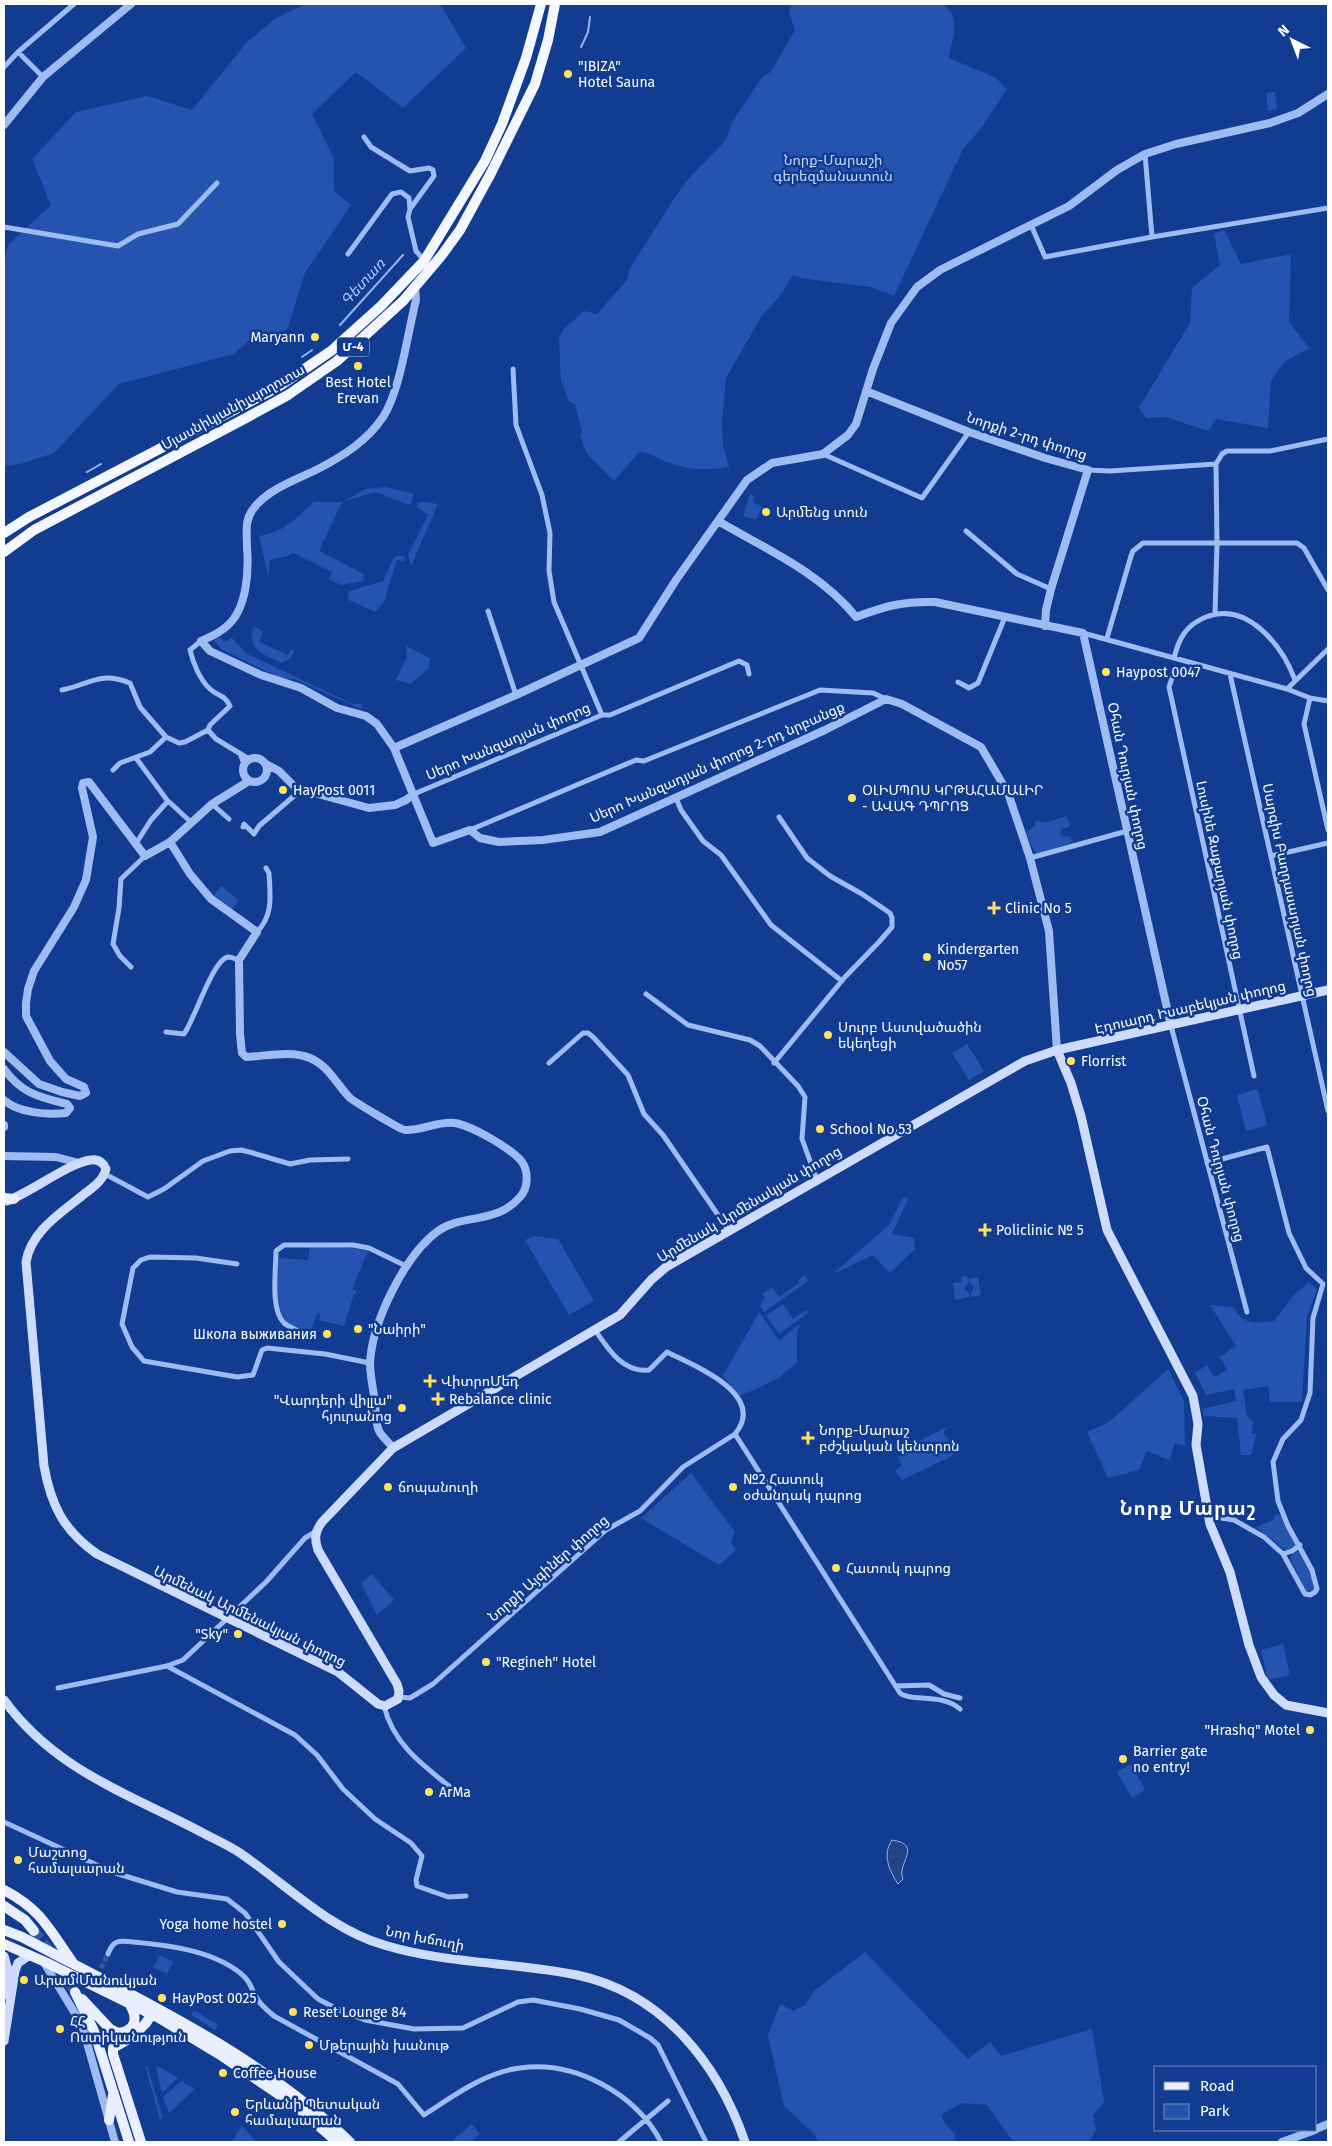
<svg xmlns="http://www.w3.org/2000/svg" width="1332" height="2146" font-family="'Fira Sans','Noto Sans Armenian',sans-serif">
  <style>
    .green { fill: #2454b0 }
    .water { fill: #244383; stroke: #90b4f5 }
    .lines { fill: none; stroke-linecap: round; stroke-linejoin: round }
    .stream { stroke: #90b4f5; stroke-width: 2 }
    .minor-tunnel { stroke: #3659a2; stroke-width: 5; stroke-dasharray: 5 2.5; stroke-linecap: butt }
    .primary-tunnel { stroke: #3659a2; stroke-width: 10; stroke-dasharray: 10 5; stroke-linecap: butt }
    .minor { stroke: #9ebbf2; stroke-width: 5 }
    .tertiary { stroke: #9ebbf2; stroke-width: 8 }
    .secondary { stroke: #cddcfc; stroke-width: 9 }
    .primary { stroke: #e9efff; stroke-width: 10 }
    .trunk { stroke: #f4f7ff; stroke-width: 10 }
    .poi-dot { fill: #ffe25f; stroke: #123c91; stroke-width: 2 }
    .labels { text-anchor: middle; stroke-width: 5; stroke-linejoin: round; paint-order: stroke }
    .shield { fill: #123c91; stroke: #b8c4de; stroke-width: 1 }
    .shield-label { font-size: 12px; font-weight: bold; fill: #fff }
    .poi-label { font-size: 14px; fill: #fff; stroke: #123c91; text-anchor: start }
    .park-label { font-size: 14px; fill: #c5d9fd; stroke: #123c91 }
    .street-label { font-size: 14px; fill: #fff; stroke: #123c91 }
    .water-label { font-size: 15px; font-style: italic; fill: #aac6f9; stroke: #123c91 }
    .district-label { font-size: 19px; font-weight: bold; letter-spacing: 1px; fill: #fff; stroke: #123c91 }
  </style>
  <rect width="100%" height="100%" fill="#123c91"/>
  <path class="green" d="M306,4h134l26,44 -63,60 -47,-36 -44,42 22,45v32l17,14 -46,68 -18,57 -34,7 -19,17 -115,30 -65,69 -34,11 -16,2v-202l4,-19 43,-40 -19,-46 44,-47 71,-16 45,14 55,-68 29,-24z
    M791,4h152c19,15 9,33 6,54l47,20 11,11 -25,38 -19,22 -69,147 -24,-9 -70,-9 -7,-3 -14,22 -18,20 -35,61 -4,44 1,23 6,22c-27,4 -40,3 -65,-6 -9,-4 -16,-9 -25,-9l-25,29 -27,-27 -7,-19 2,-4 -7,-27 -6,-3 -8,-20 -2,-42 3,-8 22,-20 13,3 30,-34 2,-10 48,-76 14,-18 35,-36 6,-18 31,-46 8,-4 24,-42 -6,-18z
    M1275,92l2,17 -9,2 -2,-18z
    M1224,230l17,34 50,-10 -2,68 20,26 -25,14 -13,19 -3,47 -52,-9 -8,12 -42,-14 -20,1 -7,-10 51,-85 2,-35 28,-23 -6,-31z
    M385,487l29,7 -4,11 -35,-13 -33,10 -23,49 45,23 -1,7 -22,4 -12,-6 3,-7 -39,-19 -5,3 -18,4 -2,16 -9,-40c26,-4 36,-17 55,-34h28l24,-13z
    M750,494l4,2 -1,6 10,5 -7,13 -13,-4z
    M422,502l16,2 -27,62 -3,-11 20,-40 -11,-8 1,-4z
    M397,556h8l-1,6 -7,-3 -13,43 -9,10 -26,-12 -1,-5 2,-4 33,-10 10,-22z
    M254,626l9,6 -4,10 29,13 3,-5h3l-3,8 -9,5c-18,-8 -36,-13 -28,-37z
    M220,637l4,5 8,-4 15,16 106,50h9l-1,5 -67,-30 -14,-1 -59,-29 -7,-9z
    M406,646l24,12 -1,10 -18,16 -15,-4 11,-23z
    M1066,816l4,9 -3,3h-5l-2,5 4,4 5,-1 4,6 -37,13 -10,-22 9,-8v-4l13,1z
    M221,886l18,14 -8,10 -18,-14z
    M967,1044l17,27 -15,9 -17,-27z
    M1258,1089l9,36 -21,6 -9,-36z
    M903,1197l5,2 -16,35 22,4 1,11 -25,24 -17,-18 -40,19 56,-49z
    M534,1236l24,3 36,62 -25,14 -44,-75z
    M310,1247l43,1 15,3 -16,38 4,2v3h-2l-10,32 -25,-6 2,-5 -4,-1 -7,19c-8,-3 -20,-7 -25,-13 -13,-14 -7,-44 -7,-62l30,2z
    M805,1275l3,6 -44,31 -4,-6 5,-9 -3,-3 10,-7 7,10 20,-14 -1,-3z
    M967,1276l1,7 -4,6 5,4 1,4 -15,3 -2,-17 9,-1 -1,-5z
    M978,1277l3,18 -10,2v-4l3,-6 -5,-4 -1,-4z
    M1309,1282l8,7 -10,28 -5,85h-32l-2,-16 -25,4 4,26 6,6 -1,11 4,1 -5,21h-10l-4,-37 -33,-2 -1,-7 33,-8 -2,-12 -28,6 -11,-22 12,-8 7,12 13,-7 -7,-13 16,-11 -26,-41 23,2c11,19 21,16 41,14l19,-25z
    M783,1304l10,15 13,-9 2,3 -29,21 -13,-18z
    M759,1312l20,28 21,-16 -3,8v30l-18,16 -39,18 -17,-20z
    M1168,1369l16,32 1,45 -10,-3 -6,17 -22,-9 -8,19 -31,8 -21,-46 22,-10z
    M947,1427l-4,6 13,17 -4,6 -50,24 -7,-9 7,-5 -4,-9 17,-14z
    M691,1473l44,59 -4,11 5,7 -17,15 -78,-47z
    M1276,1514l5,1 15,30 -9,6 -31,-24 17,-7z
    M1299,1551l13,23 2,15 -7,3 -17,-33 3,-6z
    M372,1574l22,26 -17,15 -16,-32z
    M1283,1644l7,31 -22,5 -7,-30z
    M1131,1764l14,26 -13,8 -15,-26z
    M865,1952l103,107 22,-17 11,14 91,-27 12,73 -11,13 3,15 -7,12h-72l-6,-3 -24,-34 -25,-2 -21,12 3,7 11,12v8h-136l-5,-8 -30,-28 -16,-70 12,-32 13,7 12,-6 8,-13z
    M160,1955l13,7 -6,12 -14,-7z
    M194,2010l24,15 -3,5 -24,-15z
    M145,2066h2l16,52 -3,1z
    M156,2066l4,1 18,11 -16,15z
    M181,2081l14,8 -26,24 -6,-16z
    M472,2124l8,10 -10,8h-15l-2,-2z
    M242,2126l15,16h-26z"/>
  <path class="water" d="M892,1840c32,5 4,23 11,39l-5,5c-9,-14 -16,-29 -6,-44z"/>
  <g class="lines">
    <path class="stream" d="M581,47l7,-15 2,-15
      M340,325l63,-70
      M302,357l10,-7
      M87,472l14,-8"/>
    <path class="minor-tunnel" d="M101,1968l7,-14"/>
    <path class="primary-tunnel" d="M34,1931l19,24 22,37"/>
    <path class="minor" d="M18,52l25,25
      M4,67l14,-15 56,-48
      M364,137l7,10 39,24 19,-3 4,2 1,6 -24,33 -2,8 8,34 8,9
      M1145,154l7,83
      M1031,225l14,32 107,-20 176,-29
      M4,227l114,19 20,-12 40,-10 39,-41
      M348,254l44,-60 9,-2 8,6 1,11
      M513,369l3,56 26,70 8,38 -1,38 5,31 48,113
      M823,454l99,44 47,-66
      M1088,470l22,1 106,-7 6,-10 5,-3h43l58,-12
      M966,531l51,43 34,15
      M488,611l28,84
      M1215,614l2,-70 -1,-80
      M1083,633l204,56 23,9 18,3
      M1107,638l24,-82 2,-5 10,-8h154l7,5 24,42
      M1174,658c5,-20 12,-33 32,-41 41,-16 76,28 89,63
      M1175,669l-6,18 85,389
      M1230,674l98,437
      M958,682l11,6 9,-5 27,-66
      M1287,689l41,-40
      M62,690c29,-6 37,-19 68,-7l10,24 26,30 13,6 6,-1 23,-12 2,-5 20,-19c-6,-12 -11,-9 -20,-17 -10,-9 -17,-26 -20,-39l11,-9
      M1310,698l-6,26 24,106
      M208,730l8,9 33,20
      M241,756l3,8
      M136,758l31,42 25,23
      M113,770l7,-7 30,-11 16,-15
      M414,794l188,-79h8l129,-54 8,4 2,9
      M676,798l5,12 22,31 18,14 50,70 71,56
      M212,804l17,15
      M243,827l1,-3 10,10 5,-8 42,-36
      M470,830l166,-70 8,1 176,-71 53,3 13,6
      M135,845l16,-25 17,-19
      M1271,856l57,-13
      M1030,858l97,-27
      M257,932c17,-18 13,-37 12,-59l-3,-5
      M131,967l-11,-11 -7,-12 6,-36 2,-29 24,-23
      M646,994l42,31 62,15 10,6 38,40 7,11 -3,42 15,41
      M1171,1026l76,286
      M166,1032l18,2c10,-13 29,-75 44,-77 3,0 8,2 11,3
      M549,1063l34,-30h5l5,4 35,38 16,39 19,21 66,96
      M774,1063l71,-86 34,-35 13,-15v-9l-2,-5 -28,-19 -32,-18 -23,-18 -28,-41
      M1207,1163l60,-16 22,86 17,35 17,16
      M105,1174l43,23 16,-8 39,-28 27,-10 11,-1 12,3 37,11 20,-4 38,-1
      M237,1264l-41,-6 -46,-1 -9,3 -8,8 -11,56 10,23 12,14 93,16 16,-2 9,-25 5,-2 58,6 45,9
      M312,1337c-8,-4 -21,-8 -28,-14 -14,-13 -8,-54 -8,-72l8,-6h69l16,3 37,18
      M735,1434l165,259c10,9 42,0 60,16
      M1209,1516l25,4 30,17 19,17 22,40 5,1 5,-3 2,-3 -5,-19 -24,-44 -10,-25 -5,-39 10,-23 18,-19 9,-27 3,-75 10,-34
      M1283,1554l9,-3 8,-6
      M167,1666l128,69 22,20 26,34 32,30 36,24 11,13 -6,24 1,6 31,11 18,-1
      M896,1686l33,-1 15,9 16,4
      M58,1688l109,-22 16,-6 83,-78 39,-44 10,-6
      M399,1697l11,1 23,-14 173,-154 34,-19 43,-44 52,-33c33,-40 -41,-68 -68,-82l-18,18c-26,3 -41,-21 -54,-40
      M384,1706c9,37 37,58 65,80
      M4,1822l108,50 65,20 50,7 18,14 34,49 39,37 23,12 24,9 49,9 49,-1 55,-26 15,-2 47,9 39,11 31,18 8,7 48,97
      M108,1954c2,-5 4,-10 9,-12 5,-2 11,0 16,0 34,3 77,8 106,30 13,10 11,16 19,28 4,6 10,11 16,16l124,68 26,31c28,-18 61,-43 96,-47 55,-8 116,26 141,74
      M619,2142l49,-41"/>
    <path class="tertiary" d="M4,125l39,-48 88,-73
      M866,391l103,41 76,26 43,12 -37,119 -5,21 -1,16
      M718,521c48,28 103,52 138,96 30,-11 47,-16 79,-15l148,31 88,393
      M394,748l-17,-24 -11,-8 -29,-8 -36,-20 -40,-13 -51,-24 -9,-10c9,-4 19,-8 26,-15 20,-17 22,-55 20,-79 0,-15 -3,-27 7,-39 14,-19 44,-29 64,-39 25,-13 49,-28 65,-52 17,-25 25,-86 33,-117l-1,-12
      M243 770a12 12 0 1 1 24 0a12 12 0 1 1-24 0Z
      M266,764l13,7 17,17 73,20 26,-3 11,-5 8,-6
      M170,842l20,32 21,25 46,33 -18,28 1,74 2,19 4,4c20,-1 46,-7 64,1 19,8 27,27 40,40 5,4 51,32 55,32 16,1 33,-9 49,-7 17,2 58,26 68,39 7,10 6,27 -2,35 -24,28 -57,16 -82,34 -33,24 -66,91 -68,132 0,12 3,26 5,38 1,8 0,22 4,30 3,6 10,11 14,17
      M1057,1050l-8,-119 -19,-73 -22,-65 -27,-46 -79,-43 -16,-5 -61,31 -225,102 -57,8 -44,2 -19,-4 -10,-8 -37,13 -39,-95 122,-53 123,-57 37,-58 71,-100 25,-17 51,-9 25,-19 8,-11 17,-55 18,-46 26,-36 23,-17 129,-64 48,-36 28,-16 31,-10 94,-21 28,-10 30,-19
      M4,1052l35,32 23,8 18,4 6,-3 -2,-6 -18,-8 -16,-18 -24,-45v-13l2,-14 6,-18 40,-64 12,-27 7,-43 -11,-49 1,-5 6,-1 56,74 25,-14 42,-38 37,-23
      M4,1069c18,25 36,28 63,35l3,4 -4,5c-18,2 -48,0 -62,-13
      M4,1125v2
      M4,1156l52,1 23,6
      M43,1961l39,64 33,117
      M1316,2129l12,-5
      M1282,2142l33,-12"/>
    <path class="secondary" d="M1057,1050l14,33 10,33 26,114 86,166 5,28 -2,21 14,79 20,48 19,73 12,32 13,18 12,10 42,8
      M7,1201c23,-8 63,-39 84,-41 7,-1 12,2 15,9 -3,12 -14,19 -23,26 -22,18 -52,36 -57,67l18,204c7,39 19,64 53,88l241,118 40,32 7,2 13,-7 1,-8 -2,-7 -79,-134c-4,-12 -3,-18 4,-28l71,-74 227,-133 31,-35 15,-13 359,-206 32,-11 271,-60
      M4,1700c51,70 123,93 197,132 13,7 27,13 39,21 47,32 89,76 144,92 62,19 129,17 193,30 85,18 141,88 168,167
      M4,1956l4,14 -4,25
      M4,2041l11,-70 3,-8 12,-8"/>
    <path class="primary" d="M4,1198l10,1
      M4,1890c38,20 45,39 69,73
      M4,1906l21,14 9,11
      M4,1930l18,7c113,60 234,115 328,205
      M4,1944l39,17 116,57 63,38 74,50 41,36
      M75,1992l19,39 35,111
      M82,1999l28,30 8,4c18,-2 20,-15 12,-28
      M109,2120l4,-25
      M141,2142l-28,-88v-6l18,-10 15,-15 5,-8"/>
    <path class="trunk" d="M4,533l25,-16 249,-130 53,-36 50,-45 43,-45 61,-100 17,-37 24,-66 15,-54
      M4,552l30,-22 212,-112 42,-23 49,-34 66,-60 39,-46 18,-25 31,-57 44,-89 13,-44 7,-36"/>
  </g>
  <g class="poi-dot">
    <circle cx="568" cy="74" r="5"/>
    <circle cx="315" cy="337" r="5"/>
    <circle cx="358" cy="366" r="5"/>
    <circle cx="766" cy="512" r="5"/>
    <circle cx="1106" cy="672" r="5"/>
    <circle cx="283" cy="790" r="5"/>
    <circle cx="852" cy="798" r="5"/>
    <path d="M991.5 900.5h5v5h5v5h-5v5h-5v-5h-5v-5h5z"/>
    <circle cx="927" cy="957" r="5"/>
    <circle cx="828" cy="1035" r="5"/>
    <circle cx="1071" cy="1061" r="5"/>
    <circle cx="820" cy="1129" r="5"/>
    <path d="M982.5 1222.5h5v5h5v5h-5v5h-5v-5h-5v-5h5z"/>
    <circle cx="358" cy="1329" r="5"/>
    <circle cx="327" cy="1334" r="5"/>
    <path d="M427.5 1373.5h5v5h5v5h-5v5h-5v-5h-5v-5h5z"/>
    <path d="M435.5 1391.5h5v5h5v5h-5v5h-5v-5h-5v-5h5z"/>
    <circle cx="402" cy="1408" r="5"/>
    <path d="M805.5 1430.5h5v5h5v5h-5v5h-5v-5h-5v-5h5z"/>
    <circle cx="388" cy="1487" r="5"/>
    <circle cx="733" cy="1487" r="5"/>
    <circle cx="836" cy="1568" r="5"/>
    <circle cx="238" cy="1634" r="5"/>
    <circle cx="486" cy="1662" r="5"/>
    <circle cx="1310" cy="1730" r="5"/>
    <circle cx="1123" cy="1759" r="5"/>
    <circle cx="429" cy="1792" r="5"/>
    <circle cx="18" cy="1860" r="5"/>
    <circle cx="282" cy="1924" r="5"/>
    <circle cx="24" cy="1980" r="5"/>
    <circle cx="162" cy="1998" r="5"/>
    <circle cx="293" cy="2012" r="5"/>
    <circle cx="60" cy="2029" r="5"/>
    <circle cx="309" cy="2045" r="5"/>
    <circle cx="223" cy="2073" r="5"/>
    <circle cx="235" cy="2112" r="5"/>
  </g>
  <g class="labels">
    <rect class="shield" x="337" y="337.5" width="32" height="19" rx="4"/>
    <g class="shield-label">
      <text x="353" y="351">Մ-4</text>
    </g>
    <g class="poi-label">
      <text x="578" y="71">"IBIZA"<tspan x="578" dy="16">Hotel Sauna</tspan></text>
      <text x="305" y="342" text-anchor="end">Maryann</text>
      <text x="358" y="387" text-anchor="middle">Best Hotel<tspan x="358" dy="16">Erevan</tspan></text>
      <text x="776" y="517">Արմենց տուն</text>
      <text x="1116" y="677">Haypost 0047</text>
      <text x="293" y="795">HayPost 0011</text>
      <text x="862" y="795">ՕԼԻՄՊՈՍ ԿՐԹԱՀԱՄԱԼԻՐ<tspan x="862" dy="16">- ԱՎԱԳ ԴՊՐՈՑ</tspan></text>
      <text x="1005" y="913">Clinic No 5</text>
      <text x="937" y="954">Kindergarten<tspan x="937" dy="16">No57</tspan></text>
      <text x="838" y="1032">Սուրբ Աստվածածին<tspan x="838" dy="16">եկեղեցի</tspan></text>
      <text x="1081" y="1066">Florrist</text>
      <text x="830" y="1134">School No 53</text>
      <text x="996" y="1235">Policlinic № 5</text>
      <text x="368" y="1334">"Նաիրի"</text>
      <text x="317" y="1339" text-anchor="end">Школа выживания</text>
      <text x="441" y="1386">ՎիտրոՄեդ</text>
      <text x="449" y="1404">Rebalance clinic</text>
      <text x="392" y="1405" text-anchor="end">"Վարդերի վիլլա"<tspan x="392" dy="16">հյուրանոց</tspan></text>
      <text x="819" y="1435">Նորք-Մարաշ<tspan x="819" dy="16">բժշկական կենտրոն</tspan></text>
      <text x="743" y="1484">№2 Հատուկ<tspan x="743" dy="16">օժանդակ դպրոց</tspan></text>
      <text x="398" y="1492">ճոպանուղի</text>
      <text x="846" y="1573">Հատուկ դպրոց</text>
      <text x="228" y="1639" text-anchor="end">"Sky"</text>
      <text x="496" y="1667">"Regineh" Hotel</text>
      <text x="1300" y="1735" text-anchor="end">"Hrashq" Motel</text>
      <text x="1133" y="1756">Barrier gate<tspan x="1133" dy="16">no entry!</tspan></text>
      <text x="439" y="1797">ArMa</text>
      <text x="28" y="1857">Մաշտոց<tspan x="28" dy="16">համալսարան</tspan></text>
      <text x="272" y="1929" text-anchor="end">Yoga home hostel</text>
      <text x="34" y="1985">Արամ Մանուկյան</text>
      <text x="172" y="2003">HayPost 0025</text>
      <text x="303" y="2017">Reset Lounge 84</text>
      <text x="70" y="2026">ՀՀ<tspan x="70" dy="16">Ոստիկանություն</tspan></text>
      <text x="319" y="2050">Մթերային խանութ</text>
      <text x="233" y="2078">Coffee House</text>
      <text x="245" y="2109">Երևանի Պետական<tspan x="245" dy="16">համալսարան</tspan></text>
    </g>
    <g class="park-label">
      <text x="833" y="165">Նորք-Մարաշի<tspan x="833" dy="16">գերեզմանատուն</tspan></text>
    </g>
    <g class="street-label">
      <text transform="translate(233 407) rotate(-29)" y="5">Մյասնիկյանի պողոտա</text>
      <text transform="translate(1027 436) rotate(18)" y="5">Նորքի 2-րդ փողոց</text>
      <text transform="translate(508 741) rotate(-23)" y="5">Սերո Խանզադյան փողոց</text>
      <text transform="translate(717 762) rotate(-24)" y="5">Սերո Խանզադյան փողոց 2-րդ նրբանցք</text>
      <text transform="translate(1128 776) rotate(78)" y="5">Օհան Դուրյան փողոց</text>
      <text transform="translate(1220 870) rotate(78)" y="5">Լուսինե Զաքարյան փողոց</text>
      <text transform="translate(1290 890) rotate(78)" y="5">Սարգիս Բաղդասարյան փողոց</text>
      <text transform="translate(1190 1007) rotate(-13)" y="5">Էդուարդ Իսաբեկյան փողոց</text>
      <text transform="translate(1221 1169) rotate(75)" y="5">Օհան Դուրյան փողոց</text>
      <text transform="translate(749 1204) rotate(-31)" y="5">Արմենակ Արմենակյան փողոց</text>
      <text transform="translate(548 1568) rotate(-41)" y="5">Նորքի Այգիներ փողոց</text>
      <text transform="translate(250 1616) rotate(26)" y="5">Արմենակ Արմենակյան փողոց</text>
      <text transform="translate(425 1938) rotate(11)" y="5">Նոր խճուղի</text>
    </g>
    <g class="water-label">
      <text transform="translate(363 282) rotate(-48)" y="5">Գետառ</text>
    </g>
    <g class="district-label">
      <text x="1188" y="1515">Նորք Մարաշ</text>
    </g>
  </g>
  <rect width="1332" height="2146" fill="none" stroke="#ffffff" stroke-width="10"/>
  <rect x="1154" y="2066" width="162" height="65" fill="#123c91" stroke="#718abd"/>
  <rect x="1164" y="2082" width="25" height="8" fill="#e9efff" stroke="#718abd"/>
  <text x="1200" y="2091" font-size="15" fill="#ffffff">Road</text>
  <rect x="1164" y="2104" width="25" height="15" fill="#2454b0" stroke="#718abd"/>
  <text x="1200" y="2116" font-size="15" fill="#ffffff">Park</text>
  <g transform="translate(1292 40) rotate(318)" stroke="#123c91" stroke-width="4" paint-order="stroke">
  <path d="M0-4L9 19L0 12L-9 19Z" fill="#ffffff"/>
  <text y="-8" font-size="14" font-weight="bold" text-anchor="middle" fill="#ffffff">N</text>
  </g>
</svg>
